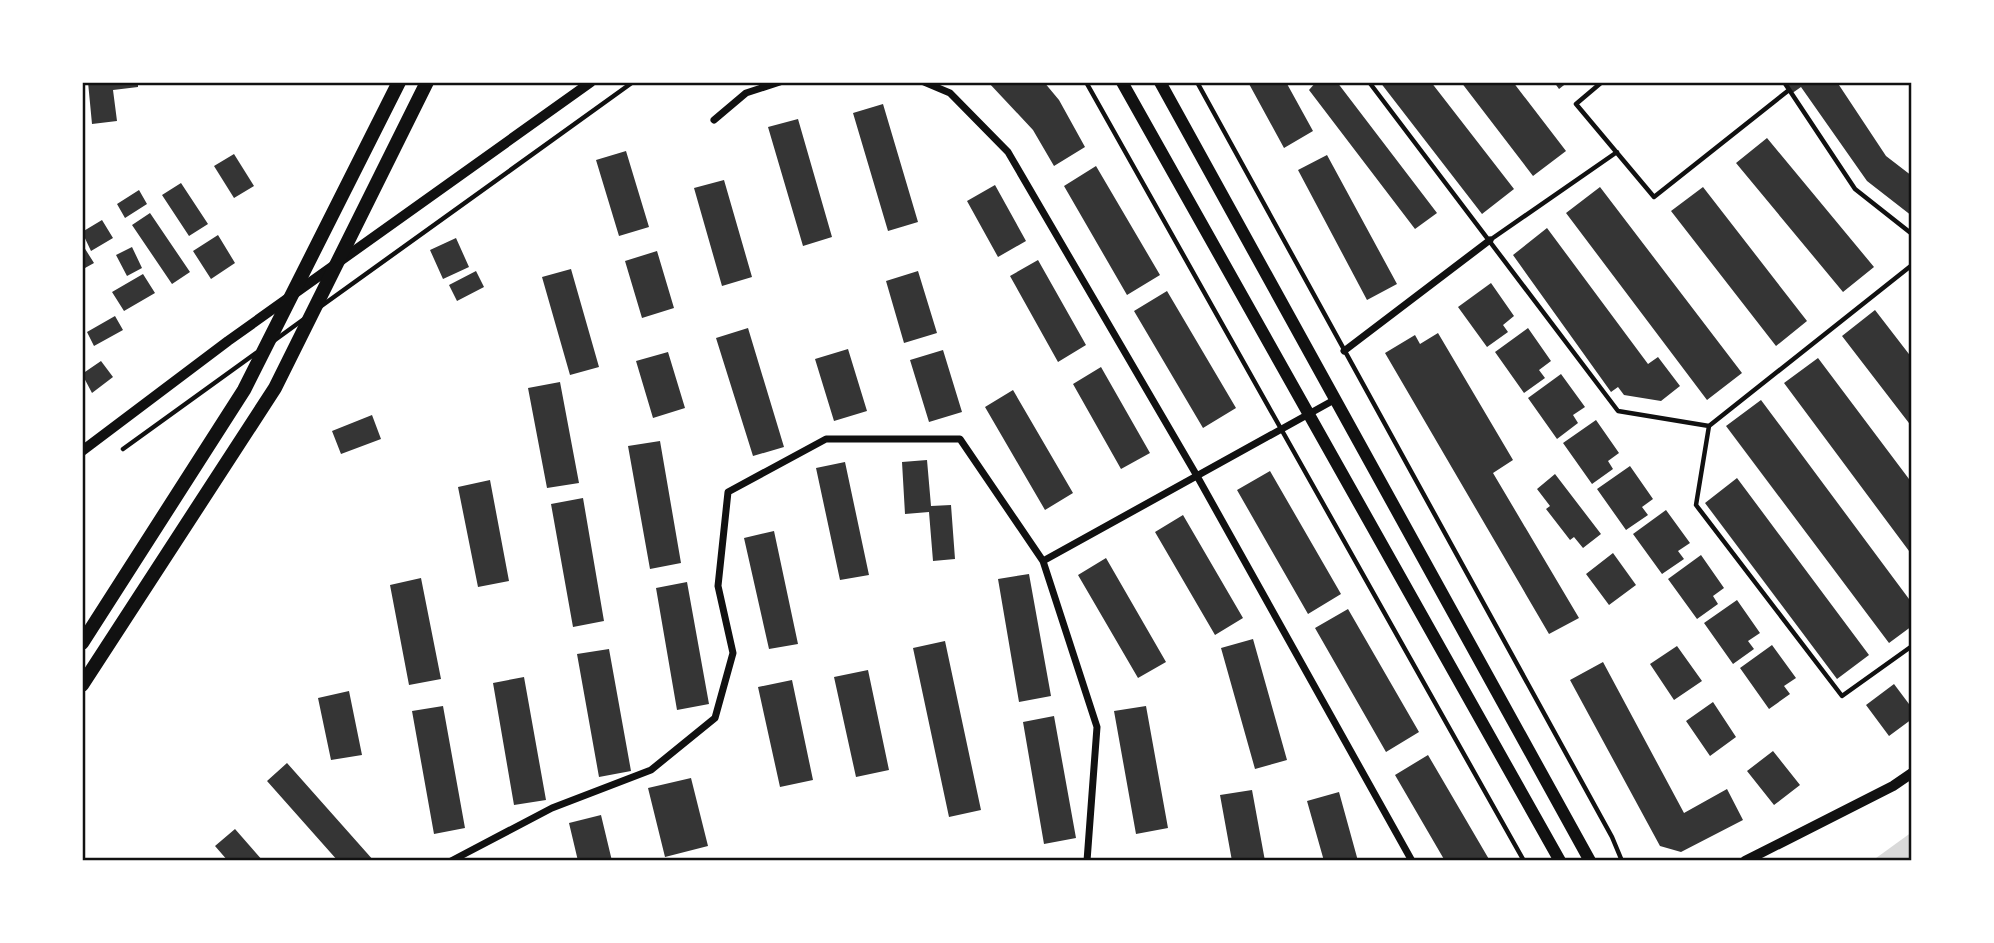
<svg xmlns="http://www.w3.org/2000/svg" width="1994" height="943" font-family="'Zilla Slab',serif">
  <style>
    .water { fill: #d9d9d9 }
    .building { fill: #353535 }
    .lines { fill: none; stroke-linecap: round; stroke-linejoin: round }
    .service { stroke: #111; stroke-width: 4.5 }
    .minor { stroke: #111; stroke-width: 7 }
    .tertiary { stroke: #111; stroke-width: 10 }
    .secondary { stroke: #111; stroke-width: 10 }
    .primary { stroke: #111; stroke-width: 12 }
    .motorway { stroke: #111; stroke-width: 14 }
    .neatline { fill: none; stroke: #111; stroke-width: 2.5 }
  </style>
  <rect width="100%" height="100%" fill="#fff"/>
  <path class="water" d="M1912,832v29h-40z"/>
  <path class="building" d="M88,82h50v5l-25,3 4,31 -25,3z
    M988,82h56l15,18 26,47 -31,19 -21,-36z
    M1248,82h38l27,49 -29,17z
    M1316,82h21l100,131 -22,16 -106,-139z
    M1380,82h51l83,107 -32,25z
    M1461,82h52l53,69 -33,25z
    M1554,82h14l-9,7z
    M1783,82h54l49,74 26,20v40l-45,-35 -66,-94 -10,7z
    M883,104l35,118 -30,9 -35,-118z
    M798,119l34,118 -29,9 -35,-119z
    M1767,138l107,129 -31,25 -107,-129z
    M626,151l23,76 -30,9 -23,-76z
    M234,154l20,32 -20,12 -20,-32z
    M1327,155l70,129 -30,16 -69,-130z
    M1096,166l64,109 -33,20 -63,-109z
    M724,180l28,97 -30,9 -28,-98z
    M181,183l27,41 -19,12 -27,-41z
    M995,185l31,56 -28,16 -31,-56z
    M1600,187l142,186 -35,27 -141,-187z
    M1703,187l104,134 -31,25 -105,-135z
    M139,190l8,14 -22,14 -8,-14z
    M150,213l40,59 -18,12 -40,-59z
    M102,220l11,18 -22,13 -9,-19z
    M1547,228l101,136 10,-7 22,29 -19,15 -37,-6 -6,-8 -7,5 -98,-137z
    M218,235l17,28 -24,16 -18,-28z
    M456,238l13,29 -26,12 -13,-29z
    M82,244l12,19 -9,5 -3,-4z
    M132,247l10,21 -15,8 -11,-21z
    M657,251l17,57 -32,10 -17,-57z
    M1038,260l48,85 -28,17 -48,-86z
    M571,269l28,98 -29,8 -28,-98z
    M476,271l8,16 -27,14 -8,-16z
    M918,271l19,62 -33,10 -18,-62z
    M143,274l12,19 -31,18 -12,-19z
    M1491,283l23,33 -11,9 5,7 -21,15 -29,-40z
    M1167,291l69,117 -33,20 -69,-117z
    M1875,310l37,48v69l-70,-91z
    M115,316l8,14 -29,16 -7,-14z
    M748,328l36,119 -31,9 -37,-118z
    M1528,328l23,33 -12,9 6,8 -21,15 -29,-41z
    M1438,333l75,127 -20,13 86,145 -30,16 -164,-281 30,-18 5,9z
    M848,349l19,62 -33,10 -19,-62z
    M943,350l19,62 -33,10 -19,-62z
    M668,352l17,56 -32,10 -17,-57z
    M1818,358l94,125v72l-128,-172z
    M101,361l12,16 -21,16 -10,-19z
    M1101,367l49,86 -29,16 -48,-85z
    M1561,374l24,33 -12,8 5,8 -21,16 -29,-41z
    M560,382l19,101 -32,5 -19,-100z
    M1013,390l60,103 -28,17 -60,-103z
    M1761,400l151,203v23l-23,17 -163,-217z
    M372,415l9,24 -40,15 -9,-23z
    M1596,420l23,33 -11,8 5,8 -21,15 -29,-41z
    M660,441l21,122 -31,6 -22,-123z
    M927,460l4,46 20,-1 4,54 -22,2 -4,-49 -24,2 -3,-52z
    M845,462l24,113 -29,5 -24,-112z
    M1630,466l23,33 -11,8 6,8 -22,15 -29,-41z
    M1270,471l71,123 -33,20 -71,-124z
    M1555,474l46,60 -18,14 -9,-11 -4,3 -24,-31 4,-3 -13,-17z
    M1737,478l132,177 -32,24 -132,-176z
    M490,480l19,101 -31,6 -20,-100z
    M583,498l21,123 -31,6 -22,-123z
    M1666,510l24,33 -12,8 6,8 -22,15 -29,-40z
    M1183,515l60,103 -28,17 -60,-103z
    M774,531l24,113 -29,5 -25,-111z
    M1613,553l23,32 -27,20 -23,-31z
    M1701,555l23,33 -11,8 5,8 -21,15 -29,-40z
    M1106,558l60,104 -28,16 -60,-103z
    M1029,574l22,122 -32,6 -21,-123z
    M421,578l20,101 -32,6 -19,-100z
    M687,582l22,122 -32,6 -21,-122z
    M1737,600l23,33 -12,8 6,8 -21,15 -29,-41z
    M1348,609l71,123 -33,20 -71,-124z
    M1253,639l34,121 -32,9 -34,-121z
    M945,641l36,169 -32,7 -36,-169z
    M1772,645l24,33 -12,8 6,8 -21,15 -29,-41z
    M1677,646l25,35 -28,19 -24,-36z
    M609,649l22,122 -32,6 -22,-123z
    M1603,662l81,151 43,-24 16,31 -62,32 -21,-6 -90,-166z
    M868,670l21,100 -33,7 -22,-100z
    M524,677l22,123 -32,5 -21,-122z
    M792,680l21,100 -33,7 -22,-100z
    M1894,684l18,24v11l-23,17 -23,-31z
    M349,691l13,64 -31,5 -13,-62z
    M1713,702l23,35 -26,19 -24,-35z
    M443,706l22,122 -31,6 -22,-123z
    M1146,706l22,122 -32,6 -22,-123z
    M1054,716l22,122 -32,6 -21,-122z
    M1773,751l27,34 -26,20 -27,-34z
    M1428,755l62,106h-45l-50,-86z
    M287,763l87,98h-36l-71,-80z
    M691,778l17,68 -43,11 -17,-69z
    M1252,790l13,71h-33l-12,-66z
    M1339,792l19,69h-34l-17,-60z
    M601,815l11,46h-34l-9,-38z
    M235,829l28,32h-35l-13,-15z"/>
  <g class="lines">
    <path class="service" d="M1086,82l438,779
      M1197,82l415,755 10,24
      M1369,82l249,329 91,15 -13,79 146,191 70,-50
      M1602,82l-26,22 78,93 135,-107
      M1784,82l71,107 57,45
      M1490,240l127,-88
      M320,307l313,-225
      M275,340l29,-21
      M1709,426l203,-161
      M123,449l133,-96"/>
    <path class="minor" d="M924,82l26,11 58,59 189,324 215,385
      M714,120l32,-27 34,-11
      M1344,351l146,-111
      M1043,561l291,-161
      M451,861l101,-53 99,-38 64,-52 18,-65 -15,-67 10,-94 98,-53h134l83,122 54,166 -10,134"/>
    <path class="tertiary" d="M1745,861l148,-75 19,-13"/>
    <path class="secondary" d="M82,451l146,-110 363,-259"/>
    <path class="primary" d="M1122,82l438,779
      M1160,82l430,779"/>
    <path class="motorway" d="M82,643l162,-253 155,-308
      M82,685l193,-297 152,-306"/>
  </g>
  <rect width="1994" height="943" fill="none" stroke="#ffffff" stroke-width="168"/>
  <rect x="84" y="84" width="1826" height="775" class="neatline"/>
</svg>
